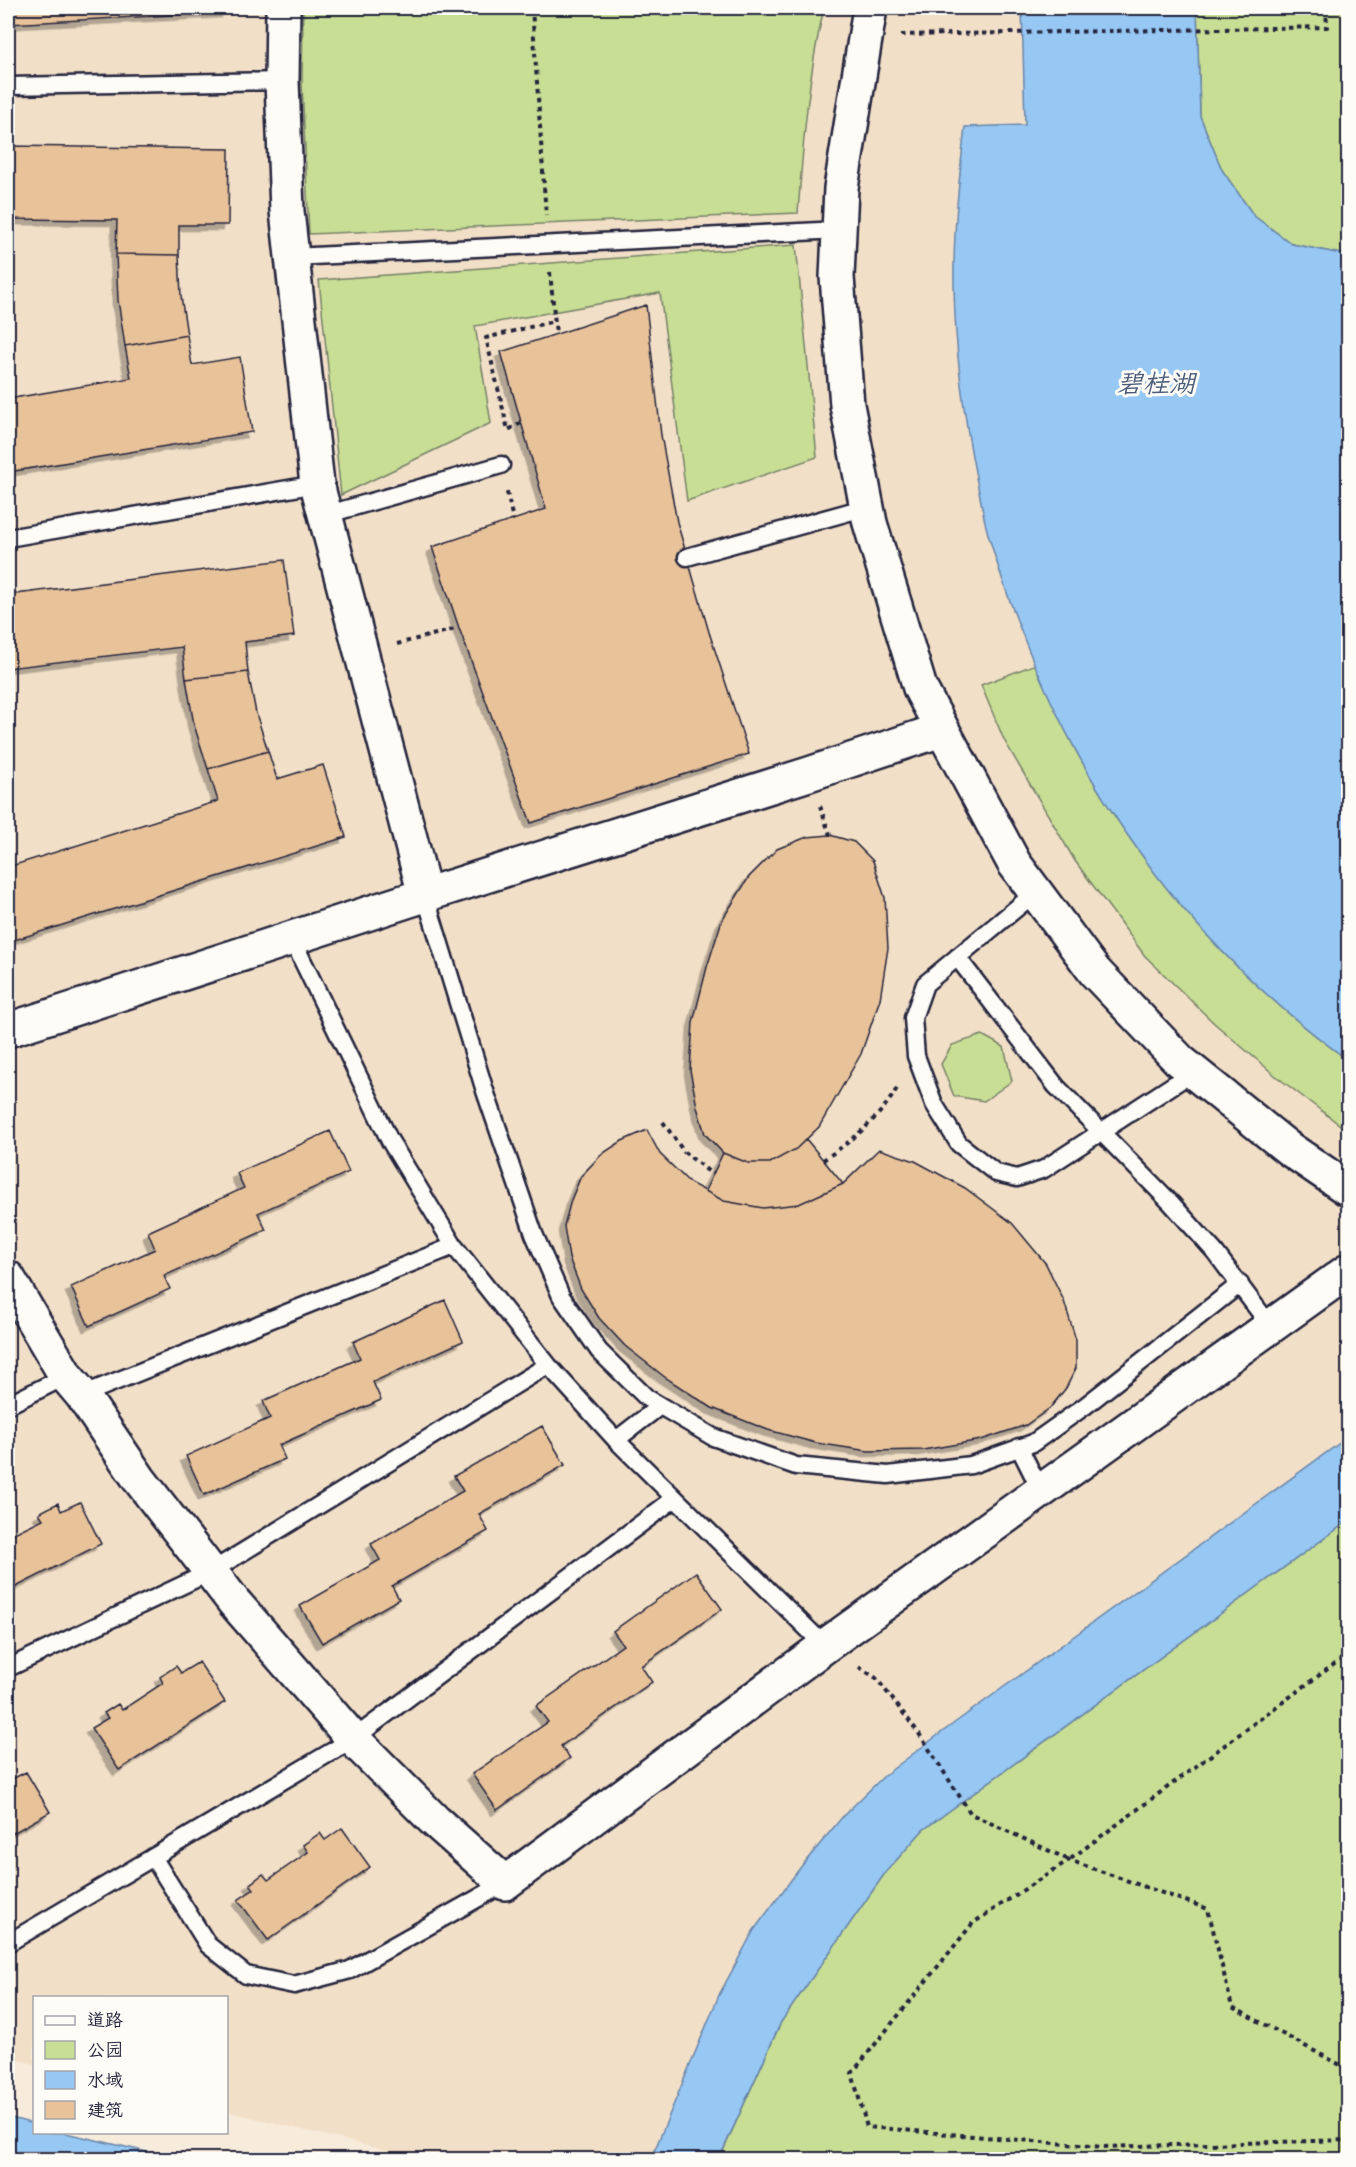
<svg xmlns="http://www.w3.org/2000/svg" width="1356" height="2167" font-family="Mynerve,'LXGW WenKai TC',sans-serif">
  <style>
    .built { fill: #f2dfc7 }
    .green { fill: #c8de94; stroke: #758068; stroke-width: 1.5 }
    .water { fill: #97c7f3; stroke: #6885a9; stroke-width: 1.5 }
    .building { fill: #e8c299; stroke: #22223b; stroke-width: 1.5; filter: url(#shadow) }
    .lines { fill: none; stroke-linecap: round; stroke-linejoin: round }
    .lane-casing { stroke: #22223b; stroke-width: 21 }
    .street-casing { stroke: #22223b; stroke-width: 38 }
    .path { stroke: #22223b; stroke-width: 4; stroke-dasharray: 4.5 4.5; stroke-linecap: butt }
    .lane { stroke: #fdfcf7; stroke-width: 16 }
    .street { stroke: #fdfcf7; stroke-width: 33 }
    .labels { text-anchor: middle; stroke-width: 6; stroke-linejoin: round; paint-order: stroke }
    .water-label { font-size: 26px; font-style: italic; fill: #4b5c7b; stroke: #fdfcf7 }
  </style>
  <defs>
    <filter id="shadow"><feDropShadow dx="-5.5" dy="5.5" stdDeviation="0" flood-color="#0004"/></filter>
  </defs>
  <rect width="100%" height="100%" fill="#f7ebdb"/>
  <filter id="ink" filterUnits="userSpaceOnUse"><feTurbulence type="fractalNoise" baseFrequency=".0167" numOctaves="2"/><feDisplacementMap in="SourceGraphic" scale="12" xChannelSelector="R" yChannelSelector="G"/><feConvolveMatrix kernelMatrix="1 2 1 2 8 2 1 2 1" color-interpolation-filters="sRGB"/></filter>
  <g filter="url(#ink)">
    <path class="built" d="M8,8h1340v2151h-927l-194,-48 -1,-113h-192v66l-26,-7z"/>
    <path class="green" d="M303,8h521c-16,67 -21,136 -26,205l-489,21 -7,-150z
      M1197,8h151v244l-7,2 -49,-10 -38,-28 -32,-46 -22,-54z
      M796,245l21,212 -130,44 -27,-208 -185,33 16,97 -150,72 -22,-215z
      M1036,664c62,158 175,297 312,396v71l-71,-54 -63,-54 -69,-67 -70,-95 -71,-121 -23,-55z
      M982,1035l22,12 8,34 -28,20 -30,-5 -13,-32 11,-19z
      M1348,1521v638l-629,1 62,-138 104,-149 38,-43z"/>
    <path class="water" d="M1022,8h175l3,108 22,54 32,46 38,28 49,10 7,-2v808c-80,-58 -153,-129 -210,-210 -68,-94 -117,-205 -150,-316 -5,-17 -7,-35 -11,-52 -13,-64 -22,-130 -23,-196 -1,-53 5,-106 11,-159l60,-2z
      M1348,1437v84l-425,309 -38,43 -104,149 -62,137h-68l68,-164 35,-65 46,-62 44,-53 41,-40 57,-43z
      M8,2117l26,7v8l32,1 111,26h-169z"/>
    <path class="building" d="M8,8h219v4l-219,12z
      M8,146l221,3 -1,76h-49v30l-63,-1 1,-34 -109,-1z
      M116,254l63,1 2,41 6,39 -62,11 -7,-46z
      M646,305l15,130 16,87 32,110 40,122 -218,69 -72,-195 -27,-81 114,-38 -45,-157z
      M187,335l5,30 48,-8 12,75 -244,40v-73l123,-21 -6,-32z
      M284,560l10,76 -49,6 3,30 -62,7 -4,-32 -174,21v-73z
      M248,672l8,41 12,38 -60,18 -14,-44 -8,-46z
      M268,751l9,28 46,-14 23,72 -338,105v-75l210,-66 -10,-32z
      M830,835l24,7 19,19 12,37 3,50 -8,51 -19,55 -42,73 -23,22 -26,14h-22l-25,-10 -18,-19 -8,-27 -7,-37 3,-48 14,-55 15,-47 27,-43 28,-28 30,-12z
      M647,1130l13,24 30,29 34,18 39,7 36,-4 44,-20 36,-35 36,12 50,27 47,35 34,41 18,37 12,39v28l-10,20 -16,20 -24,17 -45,15 -58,10 -55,1 -52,-8 -48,-13 -56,-22 -46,-30 -41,-32 -26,-28 -18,-29 -12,-31 -5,-32 7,-26 10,-24 21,-22 20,-13z
      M330,1131l19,41 -91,41 8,17 -102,46 6,13 -81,37 -18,-39 84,-38 -7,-17 96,-44 -7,-15z
      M806,1139l37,45 -44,20 -36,4 -39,-7 -19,-10 18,-38 25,10h22l26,-14z
      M445,1300l18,41 -90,41 8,18 -102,45 6,14 -81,36 -18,-39 84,-38 -7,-17 97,-43 -7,-16z
      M542,1426l23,39 -86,49 9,17 -96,55 7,13 -77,44 -22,-37 80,-46 -9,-16 92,-53 -9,-15z
      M80,1502l21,42 -93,47v-55l35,-17 -4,-6 19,-10 3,8z
      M696,1572l26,37 -81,57 11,16 -91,64 9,12 -73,52 -25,-36 76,-52 -12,-16 87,-61 -10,-14z
      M199,1662l26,40 -106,68 -28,-42 17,-10 -4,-5 14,-9 4,6 41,-27 -3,-6 16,-11 5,7z
      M26,1772l24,40 -42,24v-55z
      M342,1828l28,39 -102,73 -30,-40 16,-11 -4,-5 13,-10 5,6 40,-28 -5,-7 17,-12 5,7z"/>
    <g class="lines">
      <defs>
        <path id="lane" d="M8,86l274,-5
          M292,257l548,-27
          M325,515l176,-50
          M8,538l309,-54
          M687,557l180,-50
          M1036,892l-111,92 -12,34 3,38 18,48 25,40 37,29 21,5 27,-9 149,-97
          M425,895l60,196 49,143 27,62 38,55 48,47 66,39 83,29 92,9 83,-10 62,-22 52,-37 155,-122
          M292,939l98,202 64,105 94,119 68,75 209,206
          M957,957l99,129 115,117 44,49 56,75
          M82,1395l372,-149
          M8,1405l58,-29
          M616,1440l44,-34
          M1019,1447l22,44
          M8,1668l202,-96 338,-207
          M153,1857l55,88 38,30 48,10 56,-15 155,-87
          M8,1943l345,-204 321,-240"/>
        <path id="street" d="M283,8l-1,73 5,130 30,273 108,411
          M870,8l-29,180 -4,89 10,128 23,118 50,165 94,175 81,109 85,89 108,87 60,41
          M8,1030l417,-135 384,-121 132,-44
          M8,1278l58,98 16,19 57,84 95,123 119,137 81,81 71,63 320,-237 523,-375"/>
      </defs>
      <use href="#lane" class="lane-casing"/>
      <use href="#street" class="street-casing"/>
      <path class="path" d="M532,8l14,208
        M901,35l426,-8 -1,-19
        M550,272l6,62
        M521,423l-13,7 -22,-92 68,-17
        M507,492l6,28
        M397,644l62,-16
        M820,806l10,29
        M663,1122l21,30 29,23
        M823,1160c28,-18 58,-43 74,-72
        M859,1667l17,11 42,54 53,82 98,46 279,-206
        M1348,2069l-116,-62 -24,-98 -139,-49 -96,63 -121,150 15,54 236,20 245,-7"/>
      <use href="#lane" class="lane"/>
      <use href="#street" class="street"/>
    </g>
  </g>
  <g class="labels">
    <g class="water-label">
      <text x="1156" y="392">碧桂湖</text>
    </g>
  </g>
  <rect width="1356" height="2167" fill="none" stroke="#fdfcf7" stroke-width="30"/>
  <rect x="15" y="15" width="1326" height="2137" fill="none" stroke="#22223b" stroke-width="2" filter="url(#ink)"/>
  <rect x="33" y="1996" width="195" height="138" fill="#fdfcf7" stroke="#a5a5ac" stroke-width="1.5"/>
  <rect x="45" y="2016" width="30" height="9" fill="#fdfcf7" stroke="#a5a5ac" stroke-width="1.5"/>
  <text x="87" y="2026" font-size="18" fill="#22223b">道路</text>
  <rect x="45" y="2041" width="30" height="18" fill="#c8de94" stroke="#a5a5ac" stroke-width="1.5"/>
  <text x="87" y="2056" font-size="18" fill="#22223b">公园</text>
  <rect x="45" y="2071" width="30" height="18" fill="#97c7f3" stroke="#a5a5ac" stroke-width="1.5"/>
  <text x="87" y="2086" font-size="18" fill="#22223b">水域</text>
  <rect x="45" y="2101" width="30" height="18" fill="#e8c299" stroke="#a5a5ac" stroke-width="1.5"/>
  <text x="87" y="2116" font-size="18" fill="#22223b">建筑</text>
</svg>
